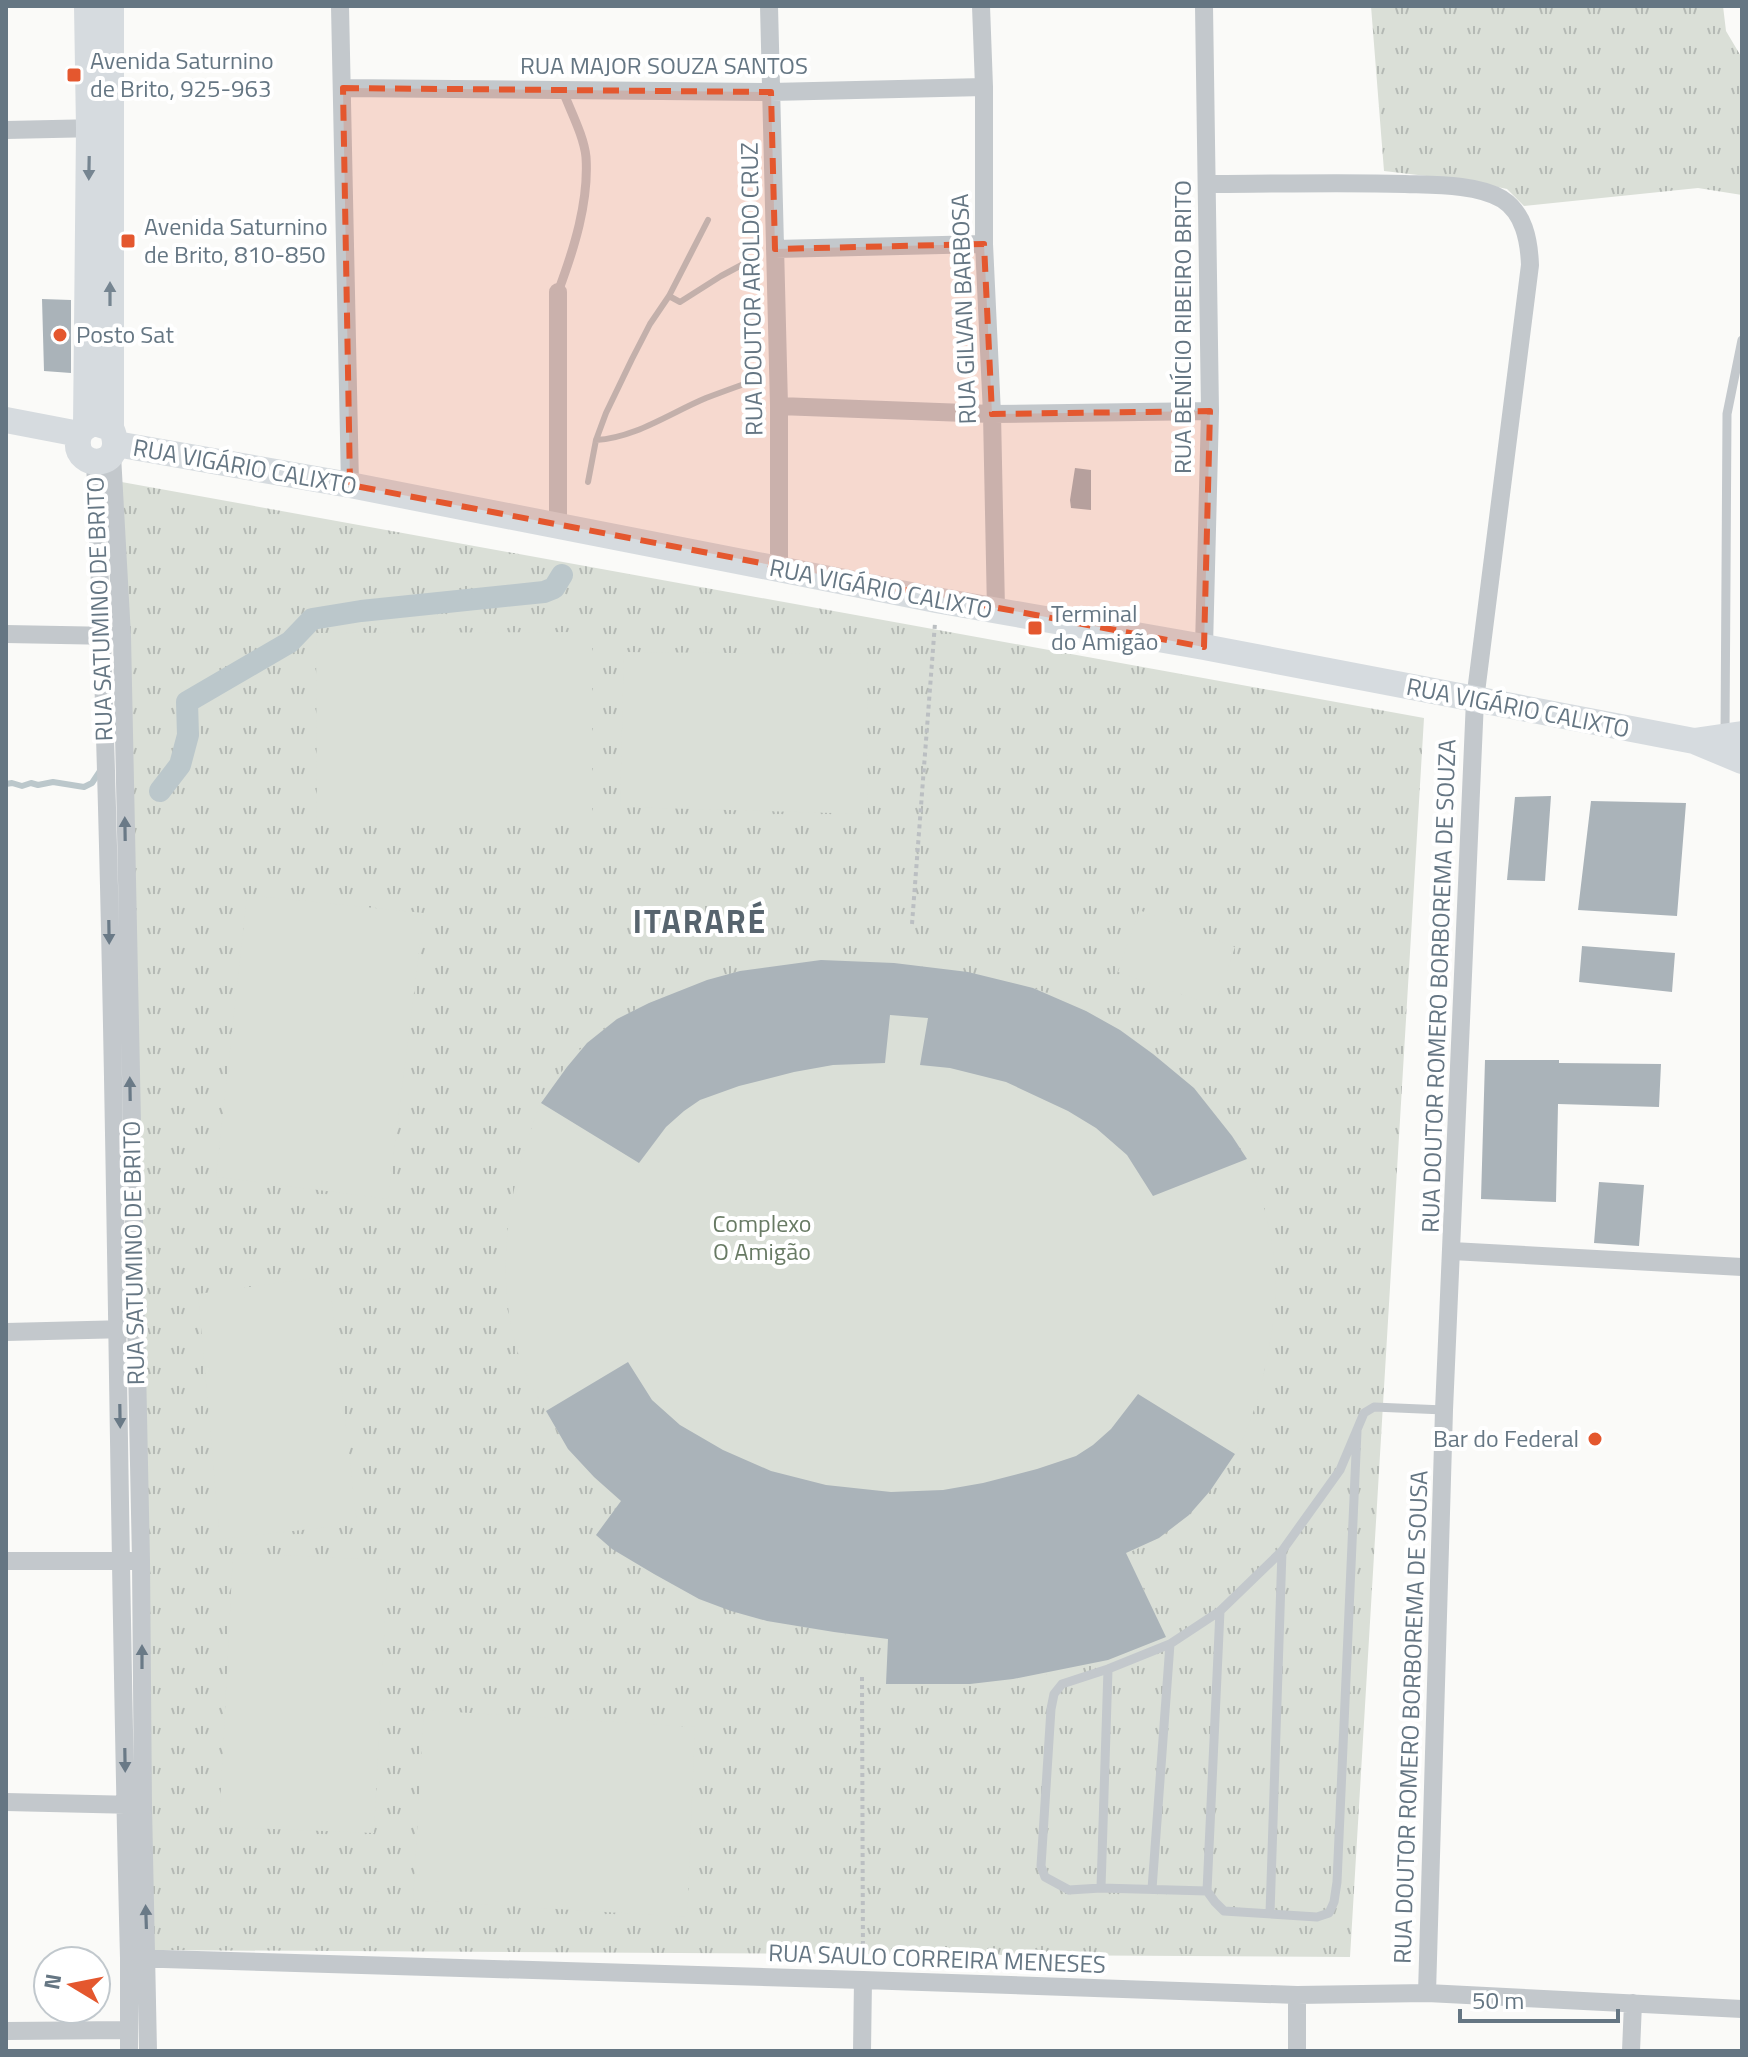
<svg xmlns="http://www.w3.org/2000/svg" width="1748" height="2057" font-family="'Titillium Web',sans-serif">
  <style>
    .grass { fill: url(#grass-tufts) }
    .pitch { fill: #dadfd7 }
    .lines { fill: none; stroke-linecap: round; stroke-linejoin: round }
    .stream { stroke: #bbc7cb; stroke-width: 6 }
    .canal { stroke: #bbc7cb; stroke-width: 22 }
    .building { fill: #aab3b9 }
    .path { stroke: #bbbfc2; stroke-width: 4; stroke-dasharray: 4 4; stroke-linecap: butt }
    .lane { stroke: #c3c8cc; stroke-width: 9 }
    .street { stroke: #c3c8cc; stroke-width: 18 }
    .secondary { stroke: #d6dbdf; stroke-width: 26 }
    .oneway { fill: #768591 }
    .oneway2 { fill: #6a7a87 }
    .marked { fill: #e4572e; fill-opacity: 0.2; stroke: #e4572e; stroke-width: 6; stroke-dasharray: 16 10; stroke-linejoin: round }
    .poi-dot { fill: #e4572e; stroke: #fff; stroke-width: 3 }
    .labels { text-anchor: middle; stroke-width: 8; stroke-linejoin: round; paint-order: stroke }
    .poi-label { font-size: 24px; fill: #657683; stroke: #fff; text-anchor: start }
    .street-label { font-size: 24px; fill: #657683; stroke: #fff }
    .park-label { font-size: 24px; fill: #687a64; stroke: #fff }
    .district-label { font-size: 32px; font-weight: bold; letter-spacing: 2px; fill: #57646e; stroke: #fff }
  </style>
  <defs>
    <pattern id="grass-tufts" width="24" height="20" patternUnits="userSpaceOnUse" patternTransform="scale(2)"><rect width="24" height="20" fill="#dadfd7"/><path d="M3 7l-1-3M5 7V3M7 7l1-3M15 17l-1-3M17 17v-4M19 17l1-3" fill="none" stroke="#b4b9b4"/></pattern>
  </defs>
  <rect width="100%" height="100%" fill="#fafaf8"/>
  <path class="grass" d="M1371,6h352l3,25 16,27v137l-44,-7 -174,18 -17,-17 -38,-8 -85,-10z
    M116,481l1308,237 -74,1239 -1202,-7z"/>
  <path class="pitch" d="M592,632v194h-275l-1,-193z
    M624,652l243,2 1,160 -248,-7z
    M247,895l177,18 -36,286 -172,-22z
    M1139,910l96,37 -20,59 -97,-34z
    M821,960c71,2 141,7 209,27 37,11 81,37 112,59 85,62 129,132 134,238 1,28 -6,57 -11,84 -9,43 -26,92 -57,125 -9,8 -18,16 -27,24 -7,7 -14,15 -22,21 -10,6 -22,11 -33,16l42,84c-58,26 -125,40 -188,45 -31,2 -62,1 -94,1l3,-46c-25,-1 -50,-5 -74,-9 -84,-14 -152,-39 -219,-94l26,-35c-39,-28 -58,-56 -81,-97 -9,-16 -17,-32 -23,-50 -21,-67 -13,-143 8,-209 5,-14 9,-28 15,-41 9,-18 33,-49 48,-62 41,-35 96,-56 148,-69 27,-7 56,-9 84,-12z
    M329,1276l28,248 -137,15 -22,-245z
    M233,1553l155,7 -14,273 -155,-6z
    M424,1710l271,17 -8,190 -274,-17z"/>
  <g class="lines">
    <path class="stream" d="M669,296l11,6 41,-26 30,-16
      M596,440c39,-2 74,-27 110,-42 16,-6 32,-12 47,-17
      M588,482l8,-42 10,-27 26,-54 18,-35 19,-28 39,-76
      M6,784l6,-1 10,3 9,-3 7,2 15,-3 31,5 8,-4 8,-12"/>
    <path class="canal" d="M160,791l20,-26 8,-30 -1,-33 103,-60 22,-23 49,-8 183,-19 10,-4 8,-13"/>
  </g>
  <path class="building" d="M42,299l29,1v73l-27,-2z
    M1075,468l16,2v40l-20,-2 -1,-8z
    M1551,796l-6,85 -38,-1 8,-83z
    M1591,801l95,2 -9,113 -99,-6z
    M1582,946l93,7 -3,39 -93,-10z
    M821,960l73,3 74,9 65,16 53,23 34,19 33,24 41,34 38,48 15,23 -94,37 -26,-41 -31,-27 -28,-17 -62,-29 -56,-14 -30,-3 8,-47 -38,-3 -5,48 -52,2 -39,7 -55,14 -39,14 -16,11 -18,16 -27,36 -98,-60 26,-36 20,-24 30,-24 32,-16 58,-23 33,-9z
    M1485,1060h74v3l102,1 -2,43 -101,-3 -2,98 -75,-3z
    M1599,1182l45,3 -5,61 -45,-3z
    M628,1362l24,38 28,25 43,25 48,21 55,14 65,7 52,-2 40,-7 54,-14 39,-13 17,-11 18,-16 27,-35 97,60 -25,37 -21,24 -30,23 -33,15 40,84 -58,23 -95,19 -43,5h-84l2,-45 -54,-7 -67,-11 -36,-10 -32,-12 -45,-25 -42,-25 -16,-14 25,-34 -27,-24 -26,-28 -22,-38z"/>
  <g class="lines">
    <path class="path" d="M912,924l23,-301
      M862,1677l1,286"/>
    <path class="lane" d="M558,292c16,-43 31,-90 28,-135 -2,-21 -16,-47 -23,-66
      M1725,735l2,-321 15,-74
      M1357,1431l-20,451 -3,20 -5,11 -12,4 -93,-6 -9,-9 -8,-11 -106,-3 -32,2 -24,-13 -4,-11 10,-157 3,-15 8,-10 46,-15 62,-25 50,-33 62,-60 58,-81 24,-57 10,-6 70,3
      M1101,1888l7,-219
      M1152,1889l18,-245
      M1207,1891l13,-280
      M1270,1913l12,-362"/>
    <path class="street" d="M340,6l10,479
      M769,6l10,400v164
      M981,6l3,81v157l8,170 4,196
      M343,88l428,4 213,-5
      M6,130l93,-2
      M1207,184c66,0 132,-2 198,0 28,1 72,0 97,15 22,14 27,41 28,66l-55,435 -31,710 -17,583
      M775,249l209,-5
      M558,292v235
      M779,406l213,8 218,-3
      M112,455l10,181 19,925 2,245 5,245
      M95,462c22,499 21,998 34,1496v93
      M6,634l109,2
      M1204,647l6,-236 -6,-405
      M1452,1251l290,16
      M6,1332l122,-3
      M6,1561h125
      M6,1802l130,3
      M129,1958l734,22 434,15 130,-2 315,16
      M1297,1995v56
      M6,2031l123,-1
      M862,2051l1,-71
      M1631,2051l2,-48"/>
    <path class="secondary" d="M111,6v422c19,41 -37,44 -33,12 1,-10 8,-14 17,-17l16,5
      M6,420l73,14
      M86,427l3,-298 -2,-123
      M116,444l234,41 586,115 268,47 490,94 48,20
      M1694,741l48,-7"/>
  </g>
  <defs><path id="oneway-solid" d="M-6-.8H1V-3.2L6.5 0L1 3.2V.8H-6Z" transform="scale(2)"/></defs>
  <g class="oneway">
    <use href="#oneway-solid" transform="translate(89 168) rotate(91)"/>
    <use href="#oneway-solid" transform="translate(110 294) rotate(-90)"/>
  </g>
  <g class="oneway2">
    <use href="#oneway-solid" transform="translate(125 829) rotate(-91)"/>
    <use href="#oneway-solid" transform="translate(109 932) rotate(89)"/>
    <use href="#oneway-solid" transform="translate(130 1089) rotate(-91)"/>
    <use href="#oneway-solid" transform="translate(120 1416) rotate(89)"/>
    <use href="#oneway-solid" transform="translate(142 1657) rotate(-90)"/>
    <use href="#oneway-solid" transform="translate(125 1760) rotate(89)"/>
    <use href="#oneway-solid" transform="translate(146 1917) rotate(-92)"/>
  </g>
  <path class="marked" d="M343,88l428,4 4,157 209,-5 8,170 218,-3 -6,236 -854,-162z"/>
  <g class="poi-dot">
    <rect x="66" y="67" width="16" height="16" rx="4"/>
    <rect x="120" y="233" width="16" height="16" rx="4"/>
    <circle cx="60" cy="335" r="8"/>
    <rect x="1027" y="620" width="16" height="16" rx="4"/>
    <circle cx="1595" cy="1439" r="8"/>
  </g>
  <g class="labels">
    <g class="poi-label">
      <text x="90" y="69">Avenida Saturnino<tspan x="90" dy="28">de Brito, 925-963</tspan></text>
      <text x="144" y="235">Avenida Saturnino<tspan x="144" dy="28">de Brito, 810-850</tspan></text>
      <text x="76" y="343">Posto Sat</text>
      <text x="1051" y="622">Terminal<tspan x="1051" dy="28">do Amigão</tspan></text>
      <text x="1579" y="1447" text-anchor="end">Bar do Federal</text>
    </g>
    <g class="street-label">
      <text x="664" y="74">RUA MAJOR SOUZA SANTOS</text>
      <text transform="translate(752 289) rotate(-91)" y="8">RUA DOUTOR AROLDO CRUZ</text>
      <text transform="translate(964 309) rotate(-92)" y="8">RUA GILVAN BARBOSA</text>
      <text transform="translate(1183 327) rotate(-90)" y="8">RUA BENÍCIO RIBEIRO BRITO</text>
      <text transform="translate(245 467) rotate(10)" y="8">RUA VIGÁRIO CALIXTO</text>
      <text transform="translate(881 589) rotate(11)" y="8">RUA VIGÁRIO CALIXTO</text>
      <text transform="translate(100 609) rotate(-92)" y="8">RUA SATUMINO DE BRITO</text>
      <text transform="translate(1518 708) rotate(11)" y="8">RUA VIGÁRIO CALIXTO</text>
      <text transform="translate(1439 986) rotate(-88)" y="8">RUA DOUTOR ROMERO BORBOREMA DE SOUZA</text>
      <text transform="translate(134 1253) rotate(-91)" y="8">RUA SATUMINO DE BRITO</text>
      <text transform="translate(1411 1717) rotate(-88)" y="8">RUA DOUTOR ROMERO BORBOREMA DE SOUSA</text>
      <text transform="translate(937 1959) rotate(2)" y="8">RUA SAULO CORREIRA MENESES</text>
    </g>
    <g class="park-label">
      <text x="762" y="1232">Complexo<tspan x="762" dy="28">O Amigão</tspan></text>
    </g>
    <g class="district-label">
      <text x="700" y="933">ITARARÉ</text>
    </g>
  </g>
  <rect width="1748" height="2057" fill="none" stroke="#657683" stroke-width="16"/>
  <g transform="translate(72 1985) rotate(280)"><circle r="38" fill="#ffffff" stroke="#c1c8cd" stroke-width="2"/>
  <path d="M0-6L14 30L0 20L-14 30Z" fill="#e4572e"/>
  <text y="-12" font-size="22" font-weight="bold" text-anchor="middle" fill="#657683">N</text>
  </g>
  <path d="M1460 2009v12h158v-12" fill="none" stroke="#657683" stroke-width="4"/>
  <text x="1472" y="2009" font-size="24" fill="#657683" stroke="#ffffff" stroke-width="6" paint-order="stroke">50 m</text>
</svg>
